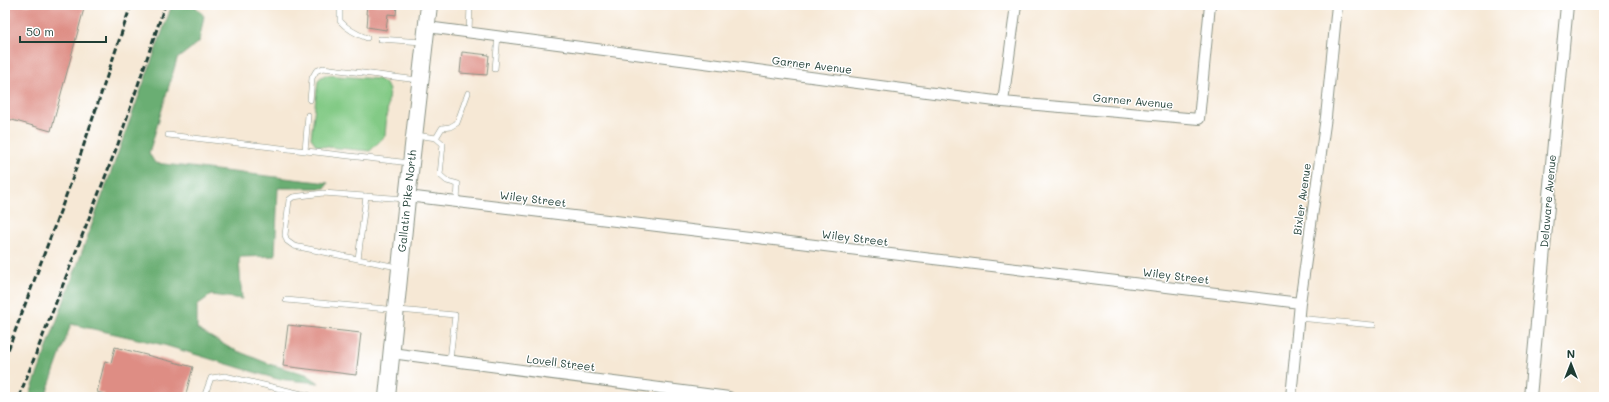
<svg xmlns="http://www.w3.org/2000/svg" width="1609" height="402" font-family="Mali,sans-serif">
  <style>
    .green { fill: #83ca86; stroke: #51845d }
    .forest { fill: #6aae73; stroke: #447654 }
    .building { fill: #de8d84 }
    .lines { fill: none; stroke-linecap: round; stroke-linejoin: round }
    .service-casing { stroke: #8a9284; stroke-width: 6 }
    .minor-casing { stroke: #8a9284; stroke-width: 12 }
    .tertiary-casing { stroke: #8a9284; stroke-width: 14 }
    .primary-casing { stroke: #8a9284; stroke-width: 18 }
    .service { stroke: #fff; stroke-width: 5 }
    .minor { stroke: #fff; stroke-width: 10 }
    .tertiary { stroke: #fff; stroke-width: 12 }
    .primary { stroke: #fff; stroke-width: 16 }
    .rail { stroke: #1f3d34; stroke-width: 3; stroke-dasharray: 6 3; stroke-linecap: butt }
    .labels { text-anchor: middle; stroke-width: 3; stroke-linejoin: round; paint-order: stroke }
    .street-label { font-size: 11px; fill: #1f3d34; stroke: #fff }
  </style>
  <rect width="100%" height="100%" fill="#fff"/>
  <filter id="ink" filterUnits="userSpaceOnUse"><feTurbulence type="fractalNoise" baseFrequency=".025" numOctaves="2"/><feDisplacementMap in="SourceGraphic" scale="8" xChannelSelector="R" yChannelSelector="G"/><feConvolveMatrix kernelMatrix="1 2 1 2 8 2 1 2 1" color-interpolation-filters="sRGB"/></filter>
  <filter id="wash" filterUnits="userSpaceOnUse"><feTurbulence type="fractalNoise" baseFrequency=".012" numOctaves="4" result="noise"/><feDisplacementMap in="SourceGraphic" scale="16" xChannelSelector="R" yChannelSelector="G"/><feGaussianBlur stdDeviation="0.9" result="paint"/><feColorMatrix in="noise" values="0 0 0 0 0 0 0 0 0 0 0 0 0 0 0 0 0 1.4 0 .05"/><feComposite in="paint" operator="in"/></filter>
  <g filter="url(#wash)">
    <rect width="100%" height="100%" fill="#f6e8d5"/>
    <path class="green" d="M325,75l53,4 8,5 3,6 -4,46 -15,15 -53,-5 -6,-8 7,-57 2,-3z"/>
    <path class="forest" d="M172,5h22l10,11 -5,26 -22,17 -28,94 6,10 173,20 -3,5h-47l-3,68 -35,1 -1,4 3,38 -31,-4 -14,10v24l33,19 42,17 34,9 13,9 -42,-4 -113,-34 -93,-21 -26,73h-16z"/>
    <g id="blocks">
      <path class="building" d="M5,5h80l-34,126 -46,-13z
        M367,5h30l-1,10 -8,-1 -2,16 -19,-3 1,-13h-2z
        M462,52l27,3 -2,20 -27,-2z
        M288,325l73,8 -5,42 -73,-9z
        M115,347l78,20 -8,30h-82l1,-3 -7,-2 8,-31 6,2z"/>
    </g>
  </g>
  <g filter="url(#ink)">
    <use href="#blocks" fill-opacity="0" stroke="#8a9284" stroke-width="1"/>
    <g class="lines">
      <defs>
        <path id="service" d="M340,5v16c8,9 16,13 27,17
          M469,32l1,-27
          M380,39l42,3
          M495,69l3,-33
          M310,100l2,-22 4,-7 7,-3 95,12
          M168,135l242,28
          M416,135l20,3 7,6 -3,31 7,6 11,3 -1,18
          M436,138l6,-10 8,-1 7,-4 11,-30
          M305,151l3,-36
          M358,259l8,-63
          M397,267l-103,-21 -7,-5 -2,-6 4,-35 4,-3 30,-4 83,6
          M286,300l169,15 -5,45
          M1298,318l75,7
          M204,397l7,-19 14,-2 90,21"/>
        <path id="minor" d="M427,27l576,75 196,17 11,-114
          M1003,102l13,-97
          M407,196l893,107
          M391,353l338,44
          M1291,397l9,-94 26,-186 11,-112"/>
        <path id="tertiary" d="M1530,397l37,-392"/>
        <path id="primary" d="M387,397l20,-198 22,-194"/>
      </defs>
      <use href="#service" class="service-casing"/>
      <use href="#minor" class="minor-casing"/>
      <use href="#tertiary" class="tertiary-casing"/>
      <use href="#primary" class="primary-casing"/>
      <use href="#service" class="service"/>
      <use href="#minor" class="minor"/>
      <use href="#tertiary" class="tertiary"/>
      <use href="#primary" class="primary"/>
      <path class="rail" d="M5,358l68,-181 58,-172
        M19,397l99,-253 47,-139"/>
    </g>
  </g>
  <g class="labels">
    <g class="street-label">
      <text transform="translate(812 65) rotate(7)" y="4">Garner Avenue</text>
      <text transform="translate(1133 101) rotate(5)" y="4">Garner Avenue</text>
      <text transform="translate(533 199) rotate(7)" y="4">Wiley Street</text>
      <text transform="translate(1302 199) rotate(-82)" y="4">Bixler Avenue</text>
      <text transform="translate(407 201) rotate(-84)" y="4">Gallatin Pike North</text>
      <text transform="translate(1548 201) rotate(-85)" y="4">Delaware Avenue</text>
      <text transform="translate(855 238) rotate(7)" y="4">Wiley Street</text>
      <text transform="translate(1176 276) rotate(7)" y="4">Wiley Street</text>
      <text transform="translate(561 363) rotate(7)" y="4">Lovell Street</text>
    </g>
  </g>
  <rect width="1609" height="402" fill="none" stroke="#fff" stroke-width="20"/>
  <g transform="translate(1571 364)" stroke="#ffffff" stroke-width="3" paint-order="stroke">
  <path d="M0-3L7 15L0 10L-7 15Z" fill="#1f3d34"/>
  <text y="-6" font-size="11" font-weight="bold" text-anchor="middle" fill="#1f3d34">N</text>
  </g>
  <path d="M20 36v6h86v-6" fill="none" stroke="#1f3d34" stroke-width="2"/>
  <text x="26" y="36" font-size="12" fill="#1f3d34" stroke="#ffffff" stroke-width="3" paint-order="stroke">50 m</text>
</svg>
